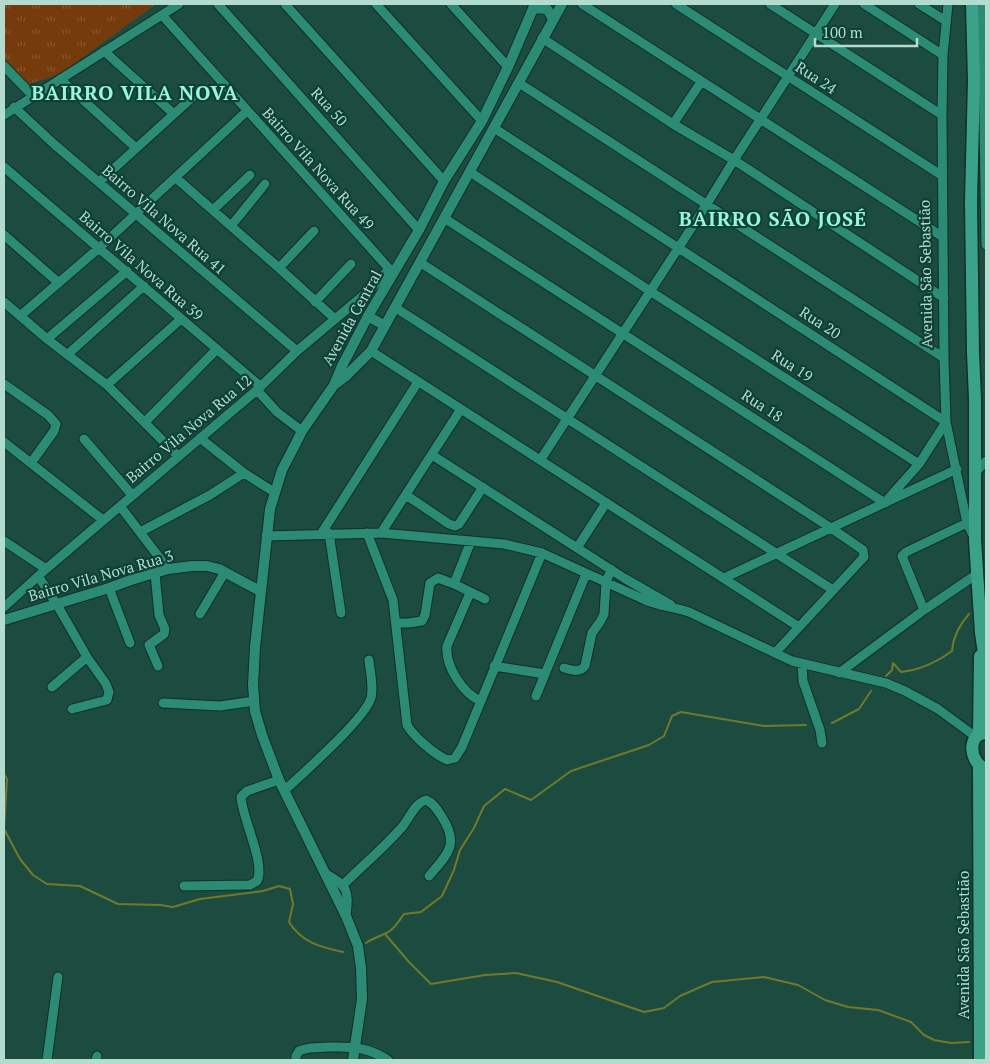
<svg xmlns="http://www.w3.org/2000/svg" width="990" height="1064" font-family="'PT Serif',serif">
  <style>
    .grass { fill: url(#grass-tufts) }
    .pitch { fill: #753b0c }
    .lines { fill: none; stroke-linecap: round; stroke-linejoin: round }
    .stream { stroke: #73792a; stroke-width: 2 }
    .minor-casing { stroke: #122f27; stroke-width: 11 }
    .tertiary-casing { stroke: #122f27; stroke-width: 12 }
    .primary-casing { stroke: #122f27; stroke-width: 15 }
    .minor { stroke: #2c8b74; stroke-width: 9 }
    .tertiary { stroke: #2c8b74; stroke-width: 10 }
    .primary { stroke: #3aa288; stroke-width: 12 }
    .labels { text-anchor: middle; stroke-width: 4.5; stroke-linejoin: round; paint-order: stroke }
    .street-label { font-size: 15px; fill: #b3dccf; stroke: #0e4135 }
    .district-label { font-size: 20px; font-weight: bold; letter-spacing: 1px; fill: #9af5db; stroke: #0e4135 }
  </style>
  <defs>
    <pattern id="grass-tufts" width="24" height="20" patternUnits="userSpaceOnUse" patternTransform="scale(1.25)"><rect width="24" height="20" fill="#753b0c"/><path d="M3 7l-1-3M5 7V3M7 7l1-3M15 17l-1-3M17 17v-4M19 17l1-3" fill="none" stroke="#86572e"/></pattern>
  </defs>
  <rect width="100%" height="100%" fill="#1b4c3f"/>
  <path class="grass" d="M4,4h152l-96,70 -31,10 -25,-23z"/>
  <path class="pitch" d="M74,4h23l7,8 -14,12z"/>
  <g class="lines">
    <path class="stream" d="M886,676l6,-6 1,-7 8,9c18,-2 36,-10 51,-21 1,-14 8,-27 17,-37
      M832,723l27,-14 12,-18
      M4,774l3,5 -3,50 16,30 13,16 14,9 33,2 38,18 42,1 13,2 27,-8 63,-8 16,-5 11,3 3,15 -4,18c13,21 32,25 54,30
      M385,934l24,28 22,22 54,-9 31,-2 41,9 87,30 20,-4 16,-12 32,-14 52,-5 34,8 27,15 23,7 30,3 33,12 13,13 10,5 17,3 18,-1
      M366,943c6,-4 12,-6 18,-9 9,-3 15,-13 20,-20l17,-2 21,-16 12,-26 6,-20 14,-22 10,-22 21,-17 26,11 40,-29 78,-26 15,-9 8,-20 9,-4 83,14 42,-1"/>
    <defs>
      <path id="minor" d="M218,4l201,226
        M285,4l159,177
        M376,4l106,117
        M451,4l57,63
        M582,4l361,233
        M676,4l265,171
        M770,4l172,111
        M864,4l79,51
        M919,4l27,17
        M948,4l-5,51 -1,60 2,243 2,64 21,101 7,14
        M982,4l4,241
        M162,15l230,257
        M542,38l131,86 61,36 210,138
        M104,51l70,63
        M4,66l29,30
        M60,79l76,69
        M519,83l425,275
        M14,107l41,38 242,206
        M4,115l175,-111
        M673,124l28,-42
        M494,128l452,294
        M4,167l256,219
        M470,172l180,119 269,173
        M176,178l103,90 56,51
        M99,182l96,-87
        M213,210l37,-35
        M444,218l441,285
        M231,226l34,-42
        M4,235l55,48
        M421,263l410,265 32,22 1,7 -89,96
        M279,268l35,-37
        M4,302l43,37 60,46 71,71
        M315,302l36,-38
        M396,308l437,282
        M20,316l79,-68 148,-137
        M47,339l80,-68
        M371,351l428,276
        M68,354l76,-68
        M4,384l44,31 8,9 -2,7 -23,32
        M107,385l74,-66
        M257,390l20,22 25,19
        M145,422l72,-73
        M200,438l44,35 30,19
        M84,439l48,56
        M4,442l99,78
        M432,455l192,123 47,27
        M541,459l166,-255 27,-44 101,-156
        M975,473l11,-12
        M406,495l43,29 6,2 4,-2 24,-37
        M888,499l31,-35 27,-42
        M120,506l48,63
        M140,532l70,-37 34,-22
        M329,533l12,80
        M367,533l26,67 14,125c7,12 27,29 40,35l8,-2 7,-11 80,-194
        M381,533l80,-124
        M321,534l97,-152
        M266,536l115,-3 123,11 38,9 103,47c14,6 29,7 44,12l103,49 94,22 19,8 33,18 38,28
        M4,541l42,28
        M577,548l29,-45
        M155,573l4,42 6,14 -1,5 -15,11 9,21
        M38,576l18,27 31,54 19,27 3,8 -2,8 -35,9
        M724,578l233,-109
        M454,584l31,15
        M109,588l21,55
        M470,593l-23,53c-2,20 16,48 34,55
        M4,607l42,-38 211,-179 40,-39 75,-63 17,-19
        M924,610l-22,-54 4,-4 61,-29
        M200,614l25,-42
        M397,623h11l14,-2 3,-6 5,-32 8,-5 16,6 17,-43
        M802,664l1,17 17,49 2,13
        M494,666l51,8
        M564,668c7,2 16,5 21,-2l7,-33 8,-11 4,-8 2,-31 5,-14
        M839,673l85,-63 53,-36
        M52,687l35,-30
        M536,696l50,-122
        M163,703l57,3 34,-5
        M284,791c19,-18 80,-71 87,-93 3,-11 -1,-26 -2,-38
        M325,873c23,14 24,16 21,43
        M343,885c20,-20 42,-38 60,-59 7,-9 12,-23 23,-26 8,3 12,11 16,17 18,28 5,38 -13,59
        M184,886l66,-1 7,-4c9,-17 -15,-63 -16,-84l6,-6 32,-11
        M47,1060l11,-83
        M96,1060l1,-4
        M296,1060v-4l3,-5c10,-5 52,-5 63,-2 9,2 18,6 26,11"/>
      <path id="tertiary" d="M533,8l14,1 6,10
        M368,316l17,10
        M334,385l11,-8 26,-26 191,-347
        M4,620l105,-32 22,-8 37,-11 24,-3h15l12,3 41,22
        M353,1060l9,-61 -1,-31 -3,-22 -12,-30 -67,-136 -17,-45 -7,-24 -2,-26 2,-38 15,-138 12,-39 12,-23 8,-16 32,-46 8,-19 26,-50 51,-86 25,-49 38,-60 26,-54 27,-63"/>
      <path id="primary" d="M972,4l2,76 -3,122 2,150 2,47v141l6,93 5,34
        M985,733c-19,2 -15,31 1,36
        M979,734l1,-78
        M979,766l1,294"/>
    </defs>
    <use href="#minor" class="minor-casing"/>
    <use href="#tertiary" class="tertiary-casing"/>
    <use href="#primary" class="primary-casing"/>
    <use href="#minor" class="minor"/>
    <use href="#tertiary" class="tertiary"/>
    <use href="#primary" class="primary"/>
  </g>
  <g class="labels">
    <g class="street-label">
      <text transform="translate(816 78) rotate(33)" y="5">Rua 24</text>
      <text transform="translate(329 107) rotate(48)" y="5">Rua 50</text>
      <text transform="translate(318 169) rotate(48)" y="5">Bairro Vila Nova Rua 49</text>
      <text transform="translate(164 220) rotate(41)" y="5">Bairro Vila Nova Rua 41</text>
      <text transform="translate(141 266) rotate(41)" y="5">Bairro Vila Nova Rua 39</text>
      <text transform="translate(926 274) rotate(-91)" y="5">Avenida São Sebastião</text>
      <text transform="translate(352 318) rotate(-61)" y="5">Avenida Central</text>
      <text transform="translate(820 323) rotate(33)" y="5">Rua 20</text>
      <text transform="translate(792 366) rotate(33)" y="5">Rua 19</text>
      <text transform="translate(762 406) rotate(33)" y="5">Rua 18</text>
      <text transform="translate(189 429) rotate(-40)" y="5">Bairro Vila Nova Rua 12</text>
      <text transform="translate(101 576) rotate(-16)" y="5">Bairro Vila Nova Rua 3</text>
      <text transform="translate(964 945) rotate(-90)" y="5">Avenida São Sebastião</text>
    </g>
    <g class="district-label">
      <text x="135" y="100">BAIRRO VILA NOVA</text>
      <text x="773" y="226">BAIRRO SÃO JOSÉ</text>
    </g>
  </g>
  <rect width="990" height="1064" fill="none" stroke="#b3dccf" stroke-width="10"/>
  <path d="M815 38v8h102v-8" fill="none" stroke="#b3dccf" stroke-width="2.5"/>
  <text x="822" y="38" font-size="15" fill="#b3dccf" stroke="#0e4135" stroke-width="4" paint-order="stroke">100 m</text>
</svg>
